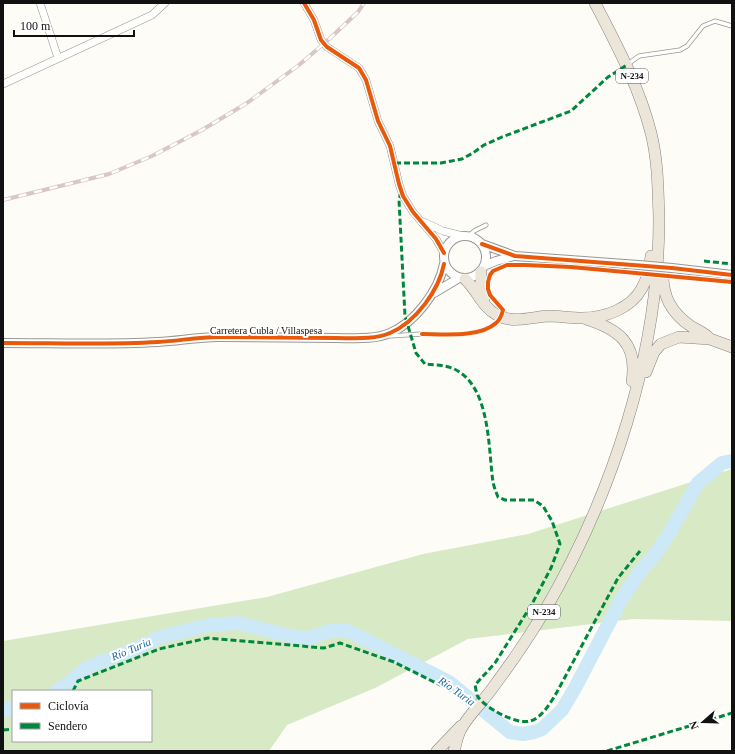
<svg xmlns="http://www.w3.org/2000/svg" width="735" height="754" font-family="'Times New Roman',serif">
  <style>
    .forest { fill: #d8eac5; fill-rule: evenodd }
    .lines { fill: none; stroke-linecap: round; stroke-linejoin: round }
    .river { stroke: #cde8f7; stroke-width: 14 }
    .service-casing { stroke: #979795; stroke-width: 5 }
    .minor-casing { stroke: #979795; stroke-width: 8 }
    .tertiary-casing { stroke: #979795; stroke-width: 10 }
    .trunk-casing { stroke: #858482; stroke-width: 12 }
    .service { stroke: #fffffe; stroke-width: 3.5 }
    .minor { stroke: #fffffe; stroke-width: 7 }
    .tertiary { stroke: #fffffe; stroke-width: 8 }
    .trunk { stroke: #ece5da; stroke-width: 11 }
    .rail-casing { stroke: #d9c6c7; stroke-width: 4 }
    .rail { stroke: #fff; stroke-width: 2.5; stroke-dasharray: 8; stroke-linecap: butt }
    .tertiary-bridge-casing { stroke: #979795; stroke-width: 10; stroke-linecap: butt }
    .tertiary-bridge { stroke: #fffffe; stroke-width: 8 }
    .quiet { stroke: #00873e; stroke-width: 3; stroke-dasharray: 6 3; stroke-linecap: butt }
    .cycleway-casing { stroke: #fff; stroke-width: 6 }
    .cycleway { stroke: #e8590c; stroke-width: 4 }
    .labels { text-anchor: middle; stroke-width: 4; stroke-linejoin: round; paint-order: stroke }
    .shield { fill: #fff; stroke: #585858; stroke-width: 1 }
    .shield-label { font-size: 9px; font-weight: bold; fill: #111 }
    .street-label { font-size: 10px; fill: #111; stroke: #fff }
    .water-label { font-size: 11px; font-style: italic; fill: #1768a6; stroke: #fff }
  </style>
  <rect width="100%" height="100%" fill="#fdfcf7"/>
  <path class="forest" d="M732,469v152l-99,-2 -165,20 -93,49 -88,37 -18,26h-266v-110l264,-44 156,-43 105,-20zM13,691h138v50h-138z"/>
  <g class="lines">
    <path class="river" d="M56,691l9,-5 21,-18 46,-18 31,-14 47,-11 28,-2 57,14 14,1 21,-7h18l101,51 61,50 13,2 11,-2 8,-3 20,-19 13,-22 46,-88 20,-30 13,-14 16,-24 28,-49 24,-20 10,-2
      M3,711l10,-4"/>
    <defs>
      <path id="service" d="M628,64l11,-8 41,-6 7,-4 16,-20 12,-5 17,5
        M469,236l5,-5 12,-6
        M389,336l33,-2"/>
      <path id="minor" d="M40,3l18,55
        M304,3l10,17 7,20 6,7 32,21 7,12 12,41 12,25 9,38 4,12 10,16 23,27 8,14
        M3,84l149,-69 13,-12
        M424,222l19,9 20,5"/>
      <path id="tertiary" d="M444 257a21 21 0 1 1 42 0a21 21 0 1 1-42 0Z
        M482,244l33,12 124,9
        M484,266l12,-5 18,-5
        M672,268l60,7
        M434,293l25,-15
        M3,343c51,0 103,2 155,-1 20,-1 40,-5 60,-5 39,0 79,1 118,1 17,0 38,2 54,-5 26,-11 49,-43 54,-69"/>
      <path id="trunk" d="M663,271c-1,25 8,42 29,56 7,4 13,6 18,12
        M481,272v15l3,12
        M465,279c12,11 17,28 32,36 16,9 35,2 51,1 11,0 22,2 34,2 22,0 49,-9 60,-30 5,-9 8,-21 9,-32
        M586,319c32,10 52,24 46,62
        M646,372l8,-20 7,-8 18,-7 31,2 22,8
        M437,751l24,-25
        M454,751c2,-6 3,-14 6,-20 7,-15 24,-30 34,-45 18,-24 35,-49 50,-74 68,-116 115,-258 115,-394 -1,-29 -1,-57 -8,-85 -12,-47 -34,-87 -56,-130"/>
    </defs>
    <use href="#service" class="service-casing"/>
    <use href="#minor" class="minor-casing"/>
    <use href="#tertiary" class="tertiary-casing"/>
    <use href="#trunk" class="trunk-casing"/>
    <use href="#service" class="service"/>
    <use href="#minor" class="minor"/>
    <use href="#tertiary" class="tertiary"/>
    <use href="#trunk" class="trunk"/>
    <defs>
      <path id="rail" d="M3,200l106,-26 43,-18 50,-26 45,-27 52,-38 28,-24 31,-29 6,-9"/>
    </defs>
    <use href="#rail" class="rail-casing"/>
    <use href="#rail" class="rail"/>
    <defs>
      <path id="tertiary-bridge" d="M639,265l33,3"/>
    </defs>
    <use href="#tertiary-bridge" class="tertiary-bridge-casing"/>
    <use href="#tertiary-bridge" class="tertiary-bridge"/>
    <path class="quiet" d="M395,163h46l21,-4 11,-6 11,-8 18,-8 69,-26 37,-34 19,-12
      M401,192l-2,8 6,116 11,37 9,11c9,1 19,1 27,4 39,16 36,80 41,114 1,5 3,10 5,15l7,3h29l9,6 9,15 8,23 -9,24 -19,36 -37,59 -20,22c1,3 1,9 3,12 8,11 38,28 52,24 12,-3 21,-19 27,-29l61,-114 22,-27
      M704,261l28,3
      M73,691l5,-10 81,-32 49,-11 116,10 16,-5 54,19 58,29 16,12
      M3,730l10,-1
      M607,751l125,-38"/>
    <defs>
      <path id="cycleway" d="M304,3l10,17 7,20 6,7 32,21 7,12 12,41 12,25 9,38 4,12 10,16 23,27 8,14
        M482,244l33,12 157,12 60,7
        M422,334c20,0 58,4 74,-11 4,-3 6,-9 7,-13l-13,-15 -2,-6v-7l2,-7 3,-4 14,-6h18l46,2 161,15
        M3,343c51,0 103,2 155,-1 20,-1 40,-5 60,-5 39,0 79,1 118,1 17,0 38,2 54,-5 26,-11 49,-43 54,-69"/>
    </defs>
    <use href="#cycleway" class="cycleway-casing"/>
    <use href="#cycleway" class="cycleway"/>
  </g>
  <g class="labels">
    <g class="shield">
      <rect x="616" y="69" width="32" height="14" rx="3"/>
      <rect x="528" y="605" width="32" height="14" rx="3"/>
    </g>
    <g class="shield-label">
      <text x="632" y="79">N-234</text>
      <text x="544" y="615">N-234</text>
    </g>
    <g class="street-label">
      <text x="266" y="334">Carretera Cubla / Villaspesa</text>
    </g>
    <g class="water-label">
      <text transform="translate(131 649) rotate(-23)" y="4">Río Turia</text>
      <text transform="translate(457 691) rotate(35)" y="4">Río Turia</text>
    </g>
  </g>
  <rect width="735" height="754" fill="none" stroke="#111111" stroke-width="8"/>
  <rect x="12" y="690" width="140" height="52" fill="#ffffff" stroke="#a0a0a0"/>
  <rect x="20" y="703" width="20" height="6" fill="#e8590c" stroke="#a0a0a0"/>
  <text x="48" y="710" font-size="12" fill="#111111">Ciclovía</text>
  <rect x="20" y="723" width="20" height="6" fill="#00873e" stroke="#a0a0a0"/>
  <text x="48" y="730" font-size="12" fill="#111111">Sendero</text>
  <g transform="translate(703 722) rotate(250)" stroke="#ffffff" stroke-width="3" paint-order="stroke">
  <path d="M0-3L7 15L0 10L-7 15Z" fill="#111111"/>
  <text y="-6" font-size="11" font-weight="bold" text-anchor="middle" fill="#111111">N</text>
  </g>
  <path d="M14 30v6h120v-6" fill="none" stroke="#111111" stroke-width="2"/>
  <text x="20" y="30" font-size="12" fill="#111111" stroke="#ffffff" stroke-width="3" paint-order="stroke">100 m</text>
</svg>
